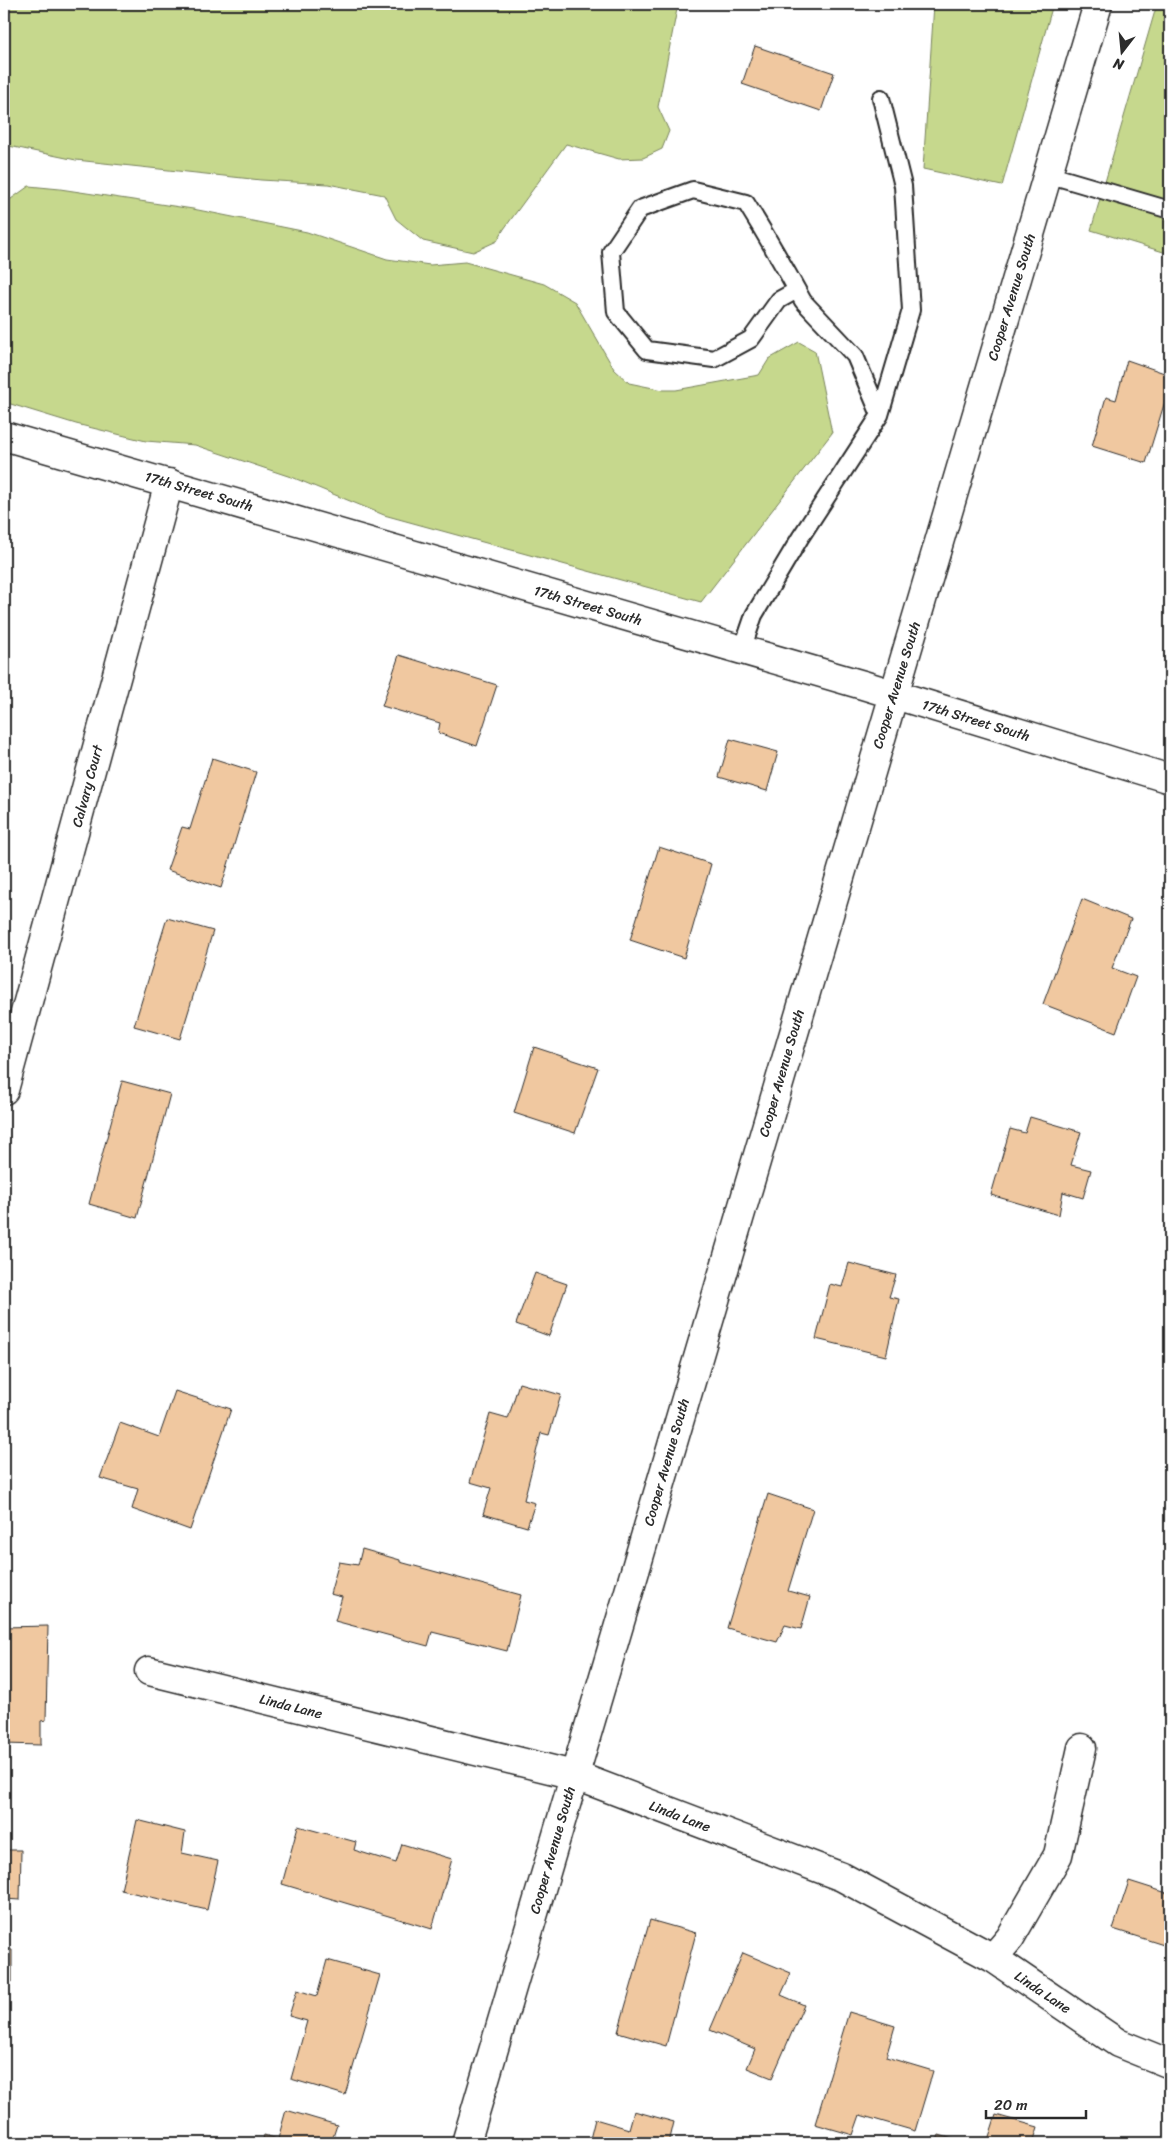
<svg xmlns="http://www.w3.org/2000/svg" width="1174" height="2147" font-family="Sriracha,sans-serif">
  <style>
    .green { fill: #c6d88d; stroke: #78825c }
    .building { fill: #f0c8a0; stroke: #2b2b2b }
    .lines { fill: none; stroke-linecap: round; stroke-linejoin: round }
    .service-casing { stroke: #2b2b2b; stroke-width: 20 }
    .minor-casing { stroke: #2b2b2b; stroke-width: 31 }
    .tertiary-casing { stroke: #2b2b2b; stroke-width: 31 }
    .service { stroke: #fff; stroke-width: 16 }
    .minor { stroke: #fff; stroke-width: 28 }
    .tertiary { stroke: #fff; stroke-width: 28 }
    .labels { text-anchor: middle; stroke-width: 4; stroke-linejoin: round; paint-order: stroke }
    .street-label { font-size: 14px; fill: #2b2b2b; stroke: #fff }
  </style>
  <rect width="100%" height="100%" fill="#fff"/>
  <filter id="ink" filterUnits="userSpaceOnUse"><feTurbulence type="fractalNoise" baseFrequency=".02" numOctaves="2"/><feDisplacementMap in="SourceGraphic" scale="10" xChannelSelector="R" yChannelSelector="G"/><feConvolveMatrix kernelMatrix="1 2 1 2 8 2 1 2 1" color-interpolation-filters="sRGB"/></filter>
  <g filter="url(#ink)">
    <path class="green" d="M4,4h674l-20,103 11,24 -7,18 -19,9 -24,1 -53,-15 -62,85 -7,12 -24,11 -50,-11 -27,-22 -12,-24 -56,-11 -67,-4 -185,-20 -72,-15z
      M934,4h119l-51,182 -79,-17z
      M1157,4h13v250l-79,-24z
      M29,186l31,3 133,20 114,23 80,27 43,6 35,-3 79,22 31,18 39,67 15,14 34,7h13l83,-15 10,-16 30,-17 16,9 17,82 -131,169 -317,-87 -90,-37 -99,-33 -49,-4 -70,-17 -72,-22v-198z"/>
    <path class="building" d="M755,46l79,27 -13,38 -79,-27z
      M1127,360l43,15v10l-24,78 -54,-17 14,-49 10,3z
      M399,655l98,30 -20,61 -39,-13 2,-10 -58,-17z
      M730,739l48,13 -11,39 -48,-14z
      M212,758l44,14 -35,116 -54,-18 15,-43 8,2z
      M659,847l52,17 -27,94 -54,-18z
      M1082,899l49,20 -19,49 24,9 -20,55 -73,-28z
      M167,918l46,13 -33,108 -46,-13z
      M534,1047l64,21 -23,65 -61,-20z
      M122,1081l48,13 -33,124 -48,-14z
      M1030,1117l51,15 -10,33 20,5 -8,28 -20,-6 -4,23 -68,-20 19,-66 15,4z
      M849,1263l47,12 -7,22 10,2 -13,57 -70,-17 14,-55 12,3z
      M535,1273l32,11 -18,52 -33,-12z
      M519,1383l42,12 -12,40 -8,-2 -17,67 11,3 -8,24 -44,-13 8,-26 -21,-6 20,-68 18,5z
      M175,1391l56,18 -41,121 -58,-21 6,-20 -38,-11 20,-55 39,14z
      M768,1494l45,15 -25,82 22,6 -9,32 -16,-4 -8,17 -50,-14z
      M362,1549l38,11v2l121,33 -14,56 -75,-19 -4,14 -93,-25 7,-24 -12,-3 9,-32 19,3z
      M48,1626l-2,94 -5,1v24l-37,-1v-117z
      M137,1820l48,12 -3,21 36,8 -11,49 -86,-20z
      M298,1826l58,16 -2,8 42,13 6,-19 50,15 -20,70 -150,-45z
      M4,1850h17l-1,50 -16,-1z
      M1129,1881l41,13v53l-57,-18z
      M650,1920l46,13 -30,113 -48,-14z
      M4,1949l8,1v32h-8z
      M743,1953l48,20 -10,22 23,10 -32,73 -25,-10 8,-19 -45,-19z
      M327,1960l53,15 -35,120 -54,-16 16,-58 -18,-5 8,-26 20,6z
      M849,2012l46,14 -9,31 47,14 -18,60 -55,-16 -7,20 -38,-11z
      M286,2110l51,15 -6,18h-69l2,-8 14,4z
      M634,2111l40,11 -5,21h-80l6,-24 34,10z
      M996,2115l42,12 -5,16h-46z
      M939,2135l28,8h-31z"/>
    <g class="lines">
      <defs>
        <path id="service" d="M1047,174l123,36
          M797,290l-18,10 -28,39 -37,20 -67,-9 -31,-38 -5,-60 29,-43 53,-19 53,13c20,32 39,65 57,98l52,55 25,59
          M742,650l12,-35 46,-77 80,-123 31,-105 -8,-124 -22,-88"/>
        <path id="minor" d="M4,1090l165,-607
          M149,1671l425,104 268,102 151,81 125,85 52,21
          M993,1958l17,-20 48,-83 24,-107"/>
        <path id="tertiary" d="M4,436l859,249 307,94
          M466,2143l632,-2139"/>
      </defs>
      <use href="#service" class="service-casing"/>
      <use href="#minor" class="minor-casing"/>
      <use href="#tertiary" class="tertiary-casing"/>
      <use href="#service" class="service"/>
      <use href="#minor" class="minor"/>
      <use href="#tertiary" class="tertiary"/>
    </g>
  </g>
  <g class="labels">
    <g class="street-label">
      <text transform="translate(1011 297) rotate(-73)" y="5">Cooper Avenue South</text>
      <text transform="translate(199 491) rotate(16)" y="5">17th Street South</text>
      <text transform="translate(588 605) rotate(16)" y="5">17th Street South</text>
      <text transform="translate(896 685) rotate(-73)" y="5">Cooper Avenue South</text>
      <text transform="translate(976 720) rotate(17)" y="5">17th Street South</text>
      <text transform="translate(87 786) rotate(-75)" y="5">Calvary Court</text>
      <text transform="translate(781 1073) rotate(-74)" y="5">Cooper Avenue South</text>
      <text transform="translate(666 1462) rotate(-74)" y="5">Cooper Avenue South</text>
      <text transform="translate(291 1706) rotate(14)" y="5">Linda Lane</text>
      <text transform="translate(680 1816) rotate(21)" y="5">Linda Lane</text>
      <text transform="translate(552 1850) rotate(-74)" y="5">Cooper Avenue South</text>
      <text transform="translate(1043 1992) rotate(34)" y="5">Linda Lane</text>
    </g>
  </g>
  <rect width="1174" height="2147" fill="none" stroke="#fff" stroke-width="20"/>
  <rect x="10" y="10" width="1154" height="2127" fill="none" stroke="#2b2b2b" stroke-width="2" filter="url(#ink)"/>
  <g transform="translate(1122 52) rotate(196)" stroke="#ffffff" stroke-width="4" paint-order="stroke">
  <path d="M0-4L9 19L0 12L-9 19Z" fill="#2b2b2b"/>
  <text y="-8" font-size="14" font-weight="bold" text-anchor="middle" fill="#2b2b2b">N</text>
  </g>
  <path d="M986 2110v8h100v-8" fill="none" stroke="#2b2b2b" stroke-width="2.5"/>
  <text x="994" y="2110" font-size="15" fill="#2b2b2b" stroke="#ffffff" stroke-width="4" paint-order="stroke">20 m</text>
</svg>
